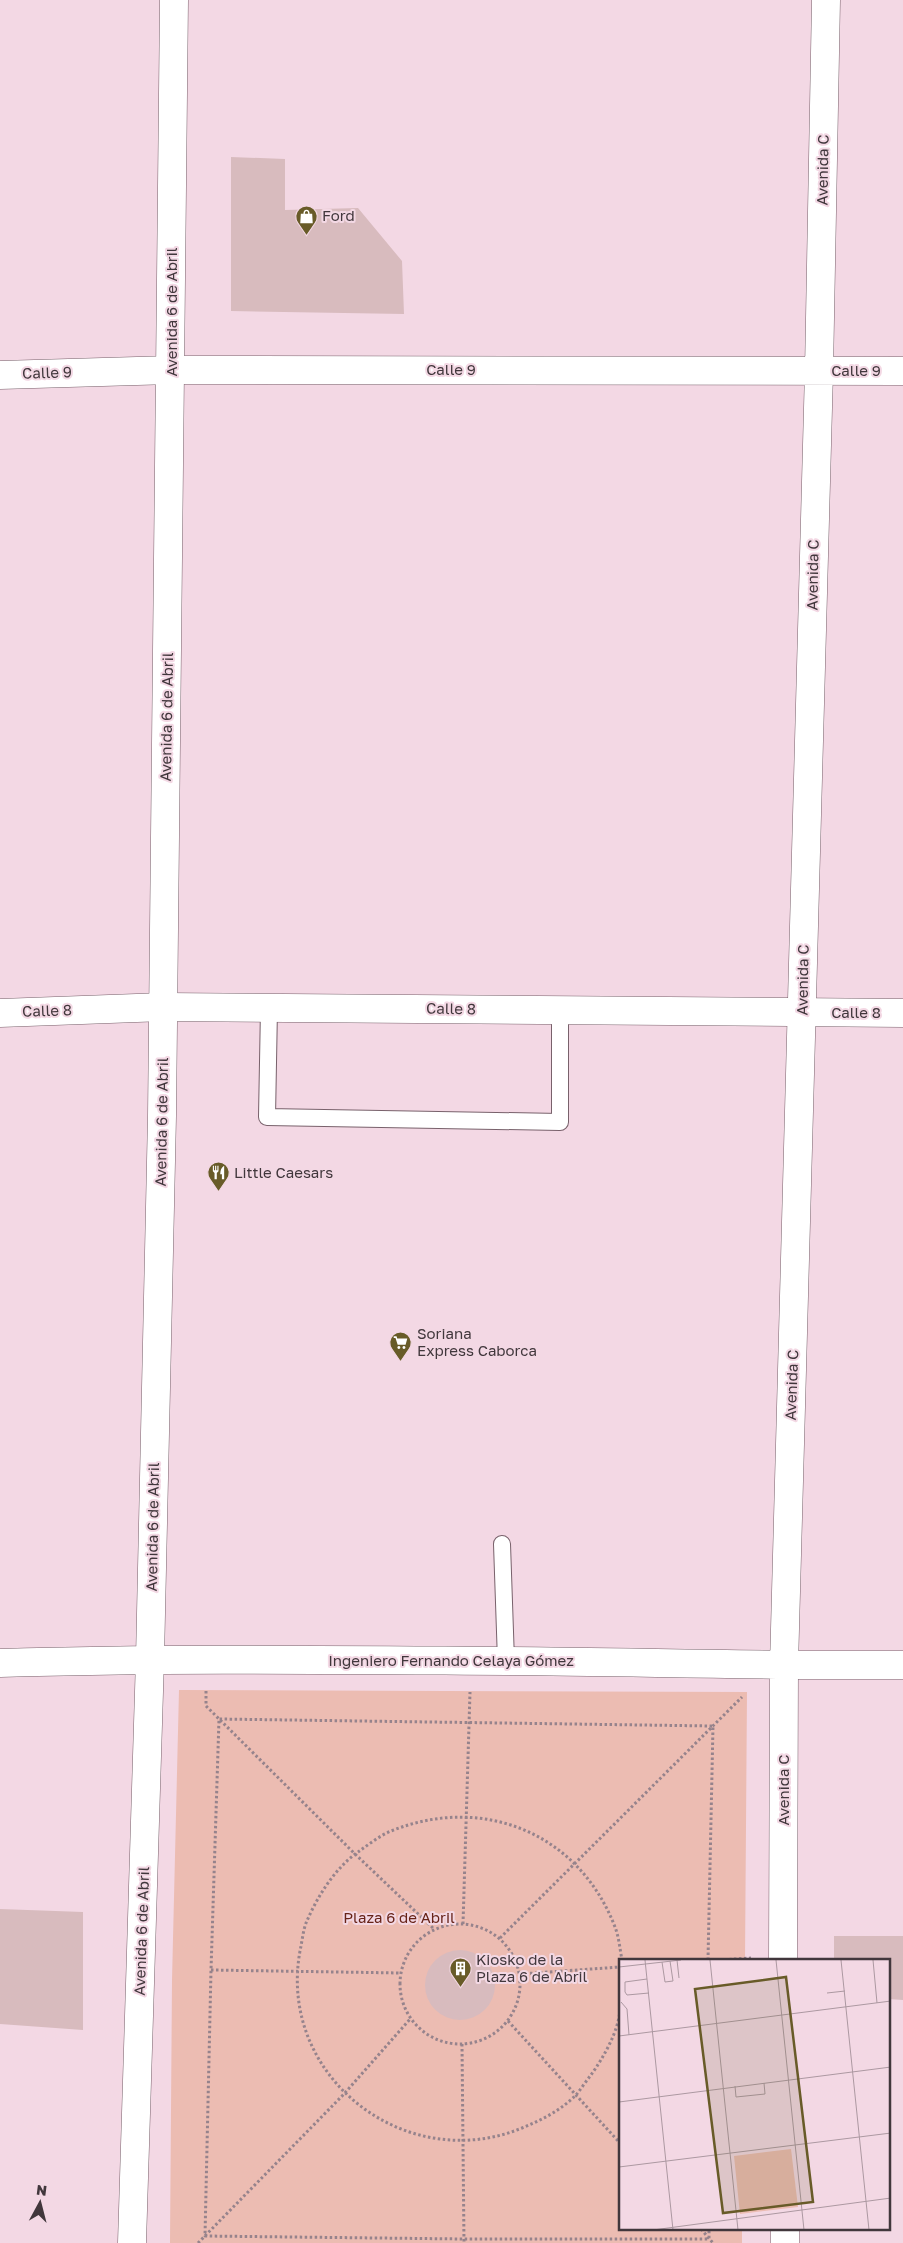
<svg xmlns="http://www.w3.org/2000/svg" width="903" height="2243" font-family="'Golos Text',sans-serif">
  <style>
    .green { fill: #ecbcb2 }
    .building { fill: #d8bbbe }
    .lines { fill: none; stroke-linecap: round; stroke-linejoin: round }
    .lane-casing { stroke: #78616b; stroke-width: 18 }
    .street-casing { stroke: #78616b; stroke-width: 29 }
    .secondary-casing { stroke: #78616b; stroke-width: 29 }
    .path { stroke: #96838c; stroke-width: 3; stroke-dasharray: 2.5 2.5; stroke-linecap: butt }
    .lane { stroke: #fff; stroke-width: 16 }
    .street { stroke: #fff; stroke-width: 28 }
    .secondary { stroke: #fff; stroke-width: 28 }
    .labels { text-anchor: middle; stroke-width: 4; stroke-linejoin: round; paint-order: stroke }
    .street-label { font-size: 15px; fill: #41373c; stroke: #f3d8e4 }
    .poi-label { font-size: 15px; fill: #41373c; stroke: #f3d8e4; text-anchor: start }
    .park-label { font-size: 15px; fill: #672318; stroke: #f3d8e4 }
    .inset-road { fill: none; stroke: #ac98a1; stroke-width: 1 }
    .view { fill: #685b28; fill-opacity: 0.15; stroke: #685b28; stroke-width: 2.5 }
    .inset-edge { fill: none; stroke: #41373c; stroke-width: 2.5 }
  </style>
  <rect width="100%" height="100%" fill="#f3d8e4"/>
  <path class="green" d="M179,1690l568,2 -2,268h-125v269h122v14h-572l2,-263z"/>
  <path class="building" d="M231,157l54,2v51l73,-2 44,53 2,53 -173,-3z
    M0,1909l83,3v118l-83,-6z
    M834,1936h69v64l-14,-1v-39h-55z
    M425 1985a35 35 0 1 1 70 0a35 35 0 1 1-70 0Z"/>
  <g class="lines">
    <defs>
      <path id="lane" d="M269,1008l-2,109 293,5v-112
        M502,1544l4,117"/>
      <path id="street" d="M0,375l171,-5 732,1
        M0,1663c169,-5 339,-3 508,-2 132,1 263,5 395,4
        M783,1960l1,-294 35,-1295 7,-371
        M785,2229v14
        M132,2243l18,-584 12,-543 12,-1116"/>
      <path id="secondary" d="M0,1013l164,-6 739,6"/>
    </defs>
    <use href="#lane" class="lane-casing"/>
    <use href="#street" class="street-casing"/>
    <use href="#secondary" class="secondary-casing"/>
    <path class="path" d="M206,1691v15l149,148 79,75
      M400 1984a60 60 0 1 1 120 0a60 60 0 1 1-120 0Z
      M463,1924l7,-232
      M500,1938l242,-241
      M708,1960l5,-234 -494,-7 -8,251 -6,266 259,3h245v-10
      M719,1960l32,-2
      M211,1970l190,3
      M520,1974l100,-7
      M620,2009c-1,22 -17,49 -29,66 -5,6 -10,14 -15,20 -15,15 -34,25 -54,33 -116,48 -245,-51 -222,-177 2,-9 3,-20 6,-28 11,-26 29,-55 52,-71 10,-7 21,-16 33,-21 92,-37 188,2 224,96 4,10 5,23 7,33
      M508,2021l112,122
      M462,2044l2,199
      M701,2229l12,14
      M198,2243l146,-149 67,-76"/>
    <use href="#lane" class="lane"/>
    <use href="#street" class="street"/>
    <use href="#secondary" class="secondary"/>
  </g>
  <defs>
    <symbol id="shop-pin" viewBox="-11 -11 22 30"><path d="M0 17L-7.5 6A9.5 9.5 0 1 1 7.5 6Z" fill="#685b28" stroke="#f3d8e4"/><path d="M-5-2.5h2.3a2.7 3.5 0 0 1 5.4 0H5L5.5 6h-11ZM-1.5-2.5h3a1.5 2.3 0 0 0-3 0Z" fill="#fff"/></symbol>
    <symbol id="restaurant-pin" viewBox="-11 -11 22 30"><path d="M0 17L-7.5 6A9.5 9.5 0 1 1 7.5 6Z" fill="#685b28" stroke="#f3d8e4"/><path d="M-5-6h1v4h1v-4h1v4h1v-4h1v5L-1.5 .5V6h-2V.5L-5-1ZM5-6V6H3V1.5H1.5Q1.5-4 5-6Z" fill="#fff"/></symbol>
    <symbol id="supermarket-pin" viewBox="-11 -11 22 30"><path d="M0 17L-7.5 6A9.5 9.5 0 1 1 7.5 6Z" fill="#685b28" stroke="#f3d8e4"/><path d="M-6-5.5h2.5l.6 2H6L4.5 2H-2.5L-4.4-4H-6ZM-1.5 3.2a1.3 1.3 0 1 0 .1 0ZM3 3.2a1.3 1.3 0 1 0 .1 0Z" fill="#fff"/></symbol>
    <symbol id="building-pin" viewBox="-11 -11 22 30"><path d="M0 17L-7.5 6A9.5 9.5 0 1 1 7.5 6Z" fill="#685b28" stroke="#f3d8e4"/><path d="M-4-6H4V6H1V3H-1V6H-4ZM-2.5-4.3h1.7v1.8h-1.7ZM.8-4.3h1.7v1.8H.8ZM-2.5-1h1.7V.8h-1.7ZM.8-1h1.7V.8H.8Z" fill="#fff"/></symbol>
  </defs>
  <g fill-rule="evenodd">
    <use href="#shop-pin" x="294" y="204" width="25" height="34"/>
    <use href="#restaurant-pin" x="206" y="1160" width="25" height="34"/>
    <use href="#supermarket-pin" x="388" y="1330" width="25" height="34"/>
    <use href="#building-pin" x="448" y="1956" width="25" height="34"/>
  </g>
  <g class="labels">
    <g class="street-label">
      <text transform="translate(823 170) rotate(-89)" y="5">Avenida C</text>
      <text transform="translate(172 312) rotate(-90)" y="5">Avenida 6 de Abril</text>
      <text x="451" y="375">Calle 9</text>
      <text x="856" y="376">Calle 9</text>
      <text transform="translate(47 373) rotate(-2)" y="5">Calle 9</text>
      <text transform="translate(813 575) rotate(-89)" y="5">Avenida C</text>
      <text transform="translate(167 717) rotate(-89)" y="5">Avenida 6 de Abril</text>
      <text transform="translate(803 980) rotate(-89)" y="5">Avenida C</text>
      <text transform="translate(451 1009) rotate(1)" y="5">Calle 8</text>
      <text transform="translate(47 1011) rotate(-2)" y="5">Calle 8</text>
      <text x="856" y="1018">Calle 8</text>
      <text transform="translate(162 1122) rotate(-89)" y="5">Avenida 6 de Abril</text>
      <text transform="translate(792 1385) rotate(-88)" y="5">Avenida C</text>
      <text transform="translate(153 1527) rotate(-89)" y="5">Avenida 6 de Abril</text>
      <text x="451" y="1666">Ingeniero Fernando Celaya Gómez</text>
      <text transform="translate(784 1790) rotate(-90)" y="5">Avenida C</text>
      <text transform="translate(142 1931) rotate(-88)" y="5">Avenida 6 de Abril</text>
    </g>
    <g class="poi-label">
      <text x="322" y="221">Ford</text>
      <text x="234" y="1178">Little Caesars</text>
      <text x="417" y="1339">Soriana<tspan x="417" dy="17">Express Caborca</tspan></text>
      <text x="476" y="1965">Kiosko de la<tspan x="476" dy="17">Plaza 6 de Abril</tspan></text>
    </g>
    <g class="park-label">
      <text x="399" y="1923">Plaza 6 de Abril</text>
    </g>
  </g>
  <g transform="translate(619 1959)">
    <rect width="271" height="271" fill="#f3d8e4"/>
    <path d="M172,190l7,58 -58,7 -6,-58z" fill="#ecbcb2"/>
    <path class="inset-road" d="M26,1l28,270M58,1l2,18M91,1l28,270M157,1l28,270M222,1l28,270M254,1l4,43M43,3l3,20 8,-1 -3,-20M0,8l62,-7M28,20l-22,3v10l2,3 22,-2M208,34l18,-2M2,43l6,7 2,26M0,77l272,-35M116,127l1,11 29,-3 -1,-11M0,143l272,-35M0,208l272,-34M34,271l238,-32"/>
    <path class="view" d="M167,18l27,225 -90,11 -28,-224z"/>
    <rect width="271" height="271" class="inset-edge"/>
  </g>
  <g transform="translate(40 2203) rotate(7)" stroke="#f3d8e4" stroke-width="4" paint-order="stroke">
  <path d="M0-4L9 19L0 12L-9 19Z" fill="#41373c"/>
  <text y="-8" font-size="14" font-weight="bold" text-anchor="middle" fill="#41373c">N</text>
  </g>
</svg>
